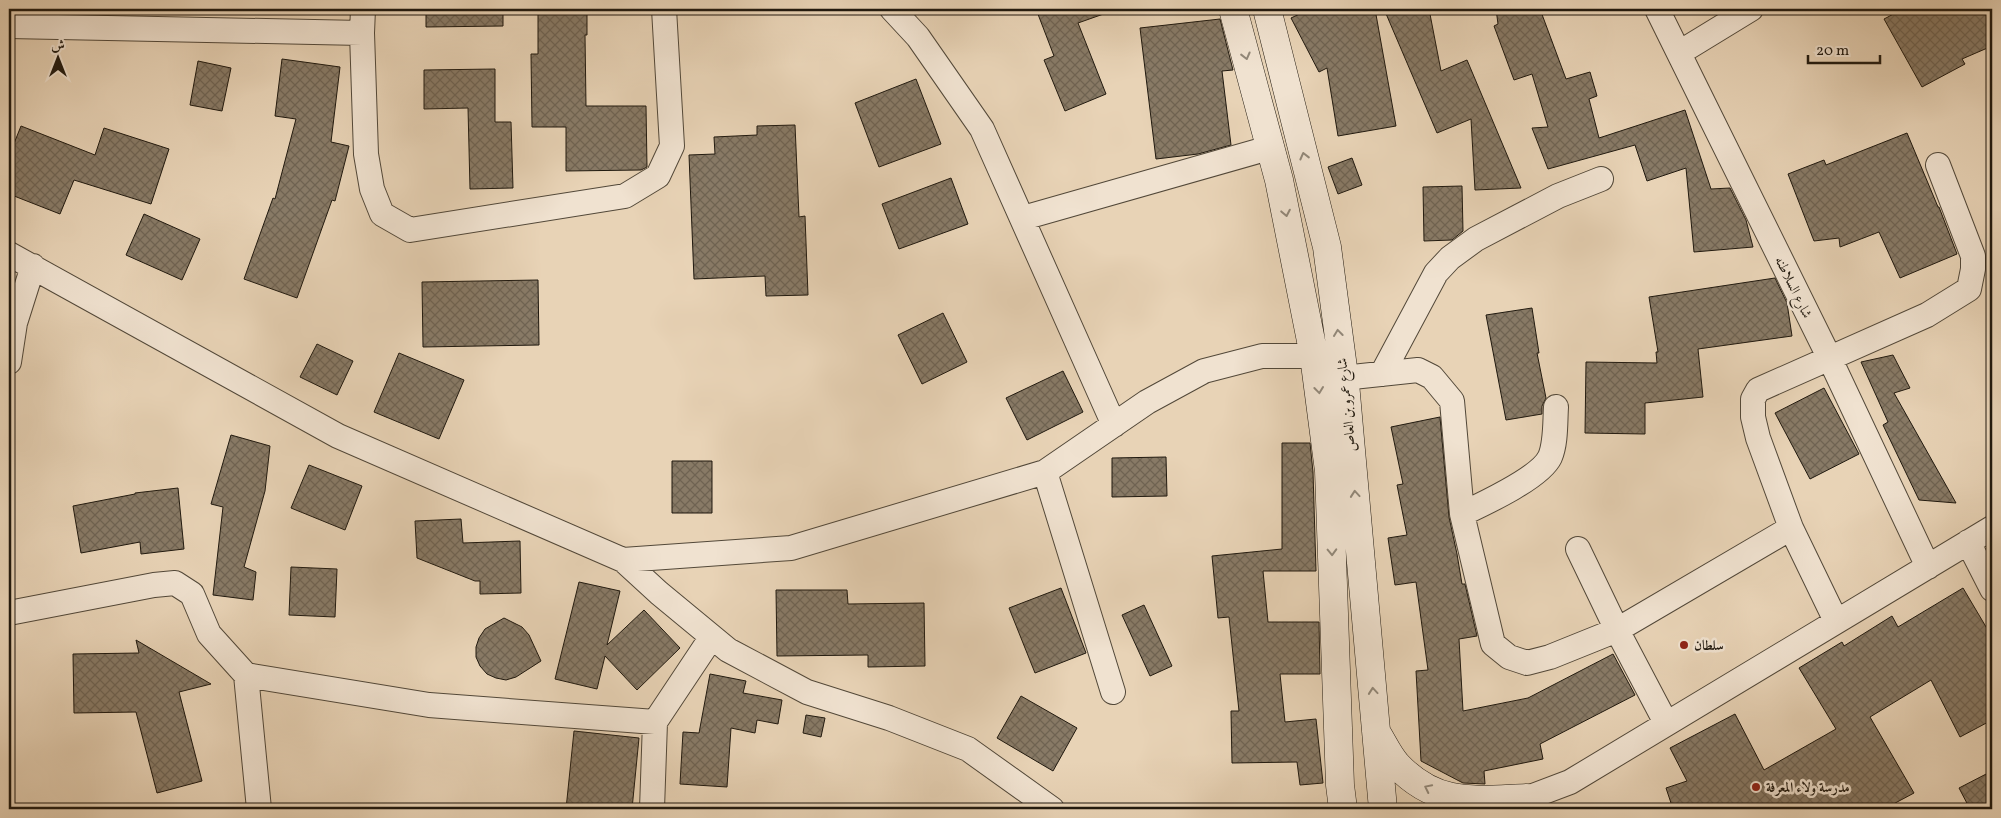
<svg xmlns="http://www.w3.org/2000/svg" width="2001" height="818" font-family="Vollkorn,Amiri,serif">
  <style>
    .building { fill: url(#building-cross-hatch); stroke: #20190f }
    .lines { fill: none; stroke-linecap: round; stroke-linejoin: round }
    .street-casing { stroke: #524839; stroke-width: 26 }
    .secondary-casing { stroke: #20190f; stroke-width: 29 }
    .street { stroke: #f0e2d0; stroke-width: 24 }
    .secondary { stroke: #f0e2d0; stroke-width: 28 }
    .oneway { stroke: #928879 }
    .poi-dot { fill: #8f2418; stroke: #f0e2d0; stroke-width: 2 }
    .labels { text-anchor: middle; stroke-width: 5; stroke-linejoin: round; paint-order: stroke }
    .street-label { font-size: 14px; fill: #20190f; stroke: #f0e2d0 }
    .poi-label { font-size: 14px; font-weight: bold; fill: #20190f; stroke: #f0e2d0; text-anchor: start }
  </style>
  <defs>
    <pattern id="building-cross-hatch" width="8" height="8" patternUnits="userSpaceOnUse" patternTransform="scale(1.25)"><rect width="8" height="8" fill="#887a66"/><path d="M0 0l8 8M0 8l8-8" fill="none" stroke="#6f6352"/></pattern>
  </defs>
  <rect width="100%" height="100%" fill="#e8d3b6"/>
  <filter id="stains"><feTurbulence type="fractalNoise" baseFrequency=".004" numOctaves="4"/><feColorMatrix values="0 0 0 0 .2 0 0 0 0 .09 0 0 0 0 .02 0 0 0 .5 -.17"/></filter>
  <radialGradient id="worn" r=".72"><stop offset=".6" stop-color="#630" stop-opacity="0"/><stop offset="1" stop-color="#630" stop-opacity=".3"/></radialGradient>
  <path class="building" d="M426,9h77v17l-77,1z
    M538,9h49v26h-2l1,71h60l1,61 -6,3 -75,1v-44h-34l-1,-73h7z
    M1036,9h75l1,2 -34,12 28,71 -41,17 -21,-51 10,-4z
    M1310,9h65l21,117 -58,10 -11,-68 -8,4 -28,-54z
    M1384,9h45l12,62 26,-11 54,128 -46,2 -4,-71 -34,14z
    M1496,9h44l26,70 24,-7 7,24 -8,3 10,39 86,-28 26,79 19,-1 16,32 7,27 -59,5 -8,-84 -39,13 -12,-36 -87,24 -16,-41 16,-1 -16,-53 -18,6 -20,-54 4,-2z
    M1903,9h89v37l-30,13 3,5 -43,23 -38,-68z
    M1220,19l13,51 -11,1 9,74 -33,9 -42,5 -16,-131z
    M282,59l58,8 -9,75 18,4 -14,55 -3,-1 -35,98 -53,-19 29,-81 2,1 21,-80 -21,-3z
    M198,61l33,7 -9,43 -32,-6z
    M495,69v53h16l2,66 -43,1 -2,-81 -44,1v-39z
    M916,79l25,65 -62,23 -24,-64z
    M795,125l4,92 6,-1 3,79 -42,1 -1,-20 -71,3 -5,-124 26,-1 -1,-17 43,-2v-9z
    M21,126l74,29 9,-27 65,21 -18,55 -77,-24 -14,34 -51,-20v-38z
    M1907,133l31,74h1l18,47 -57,24 -21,-46 -39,15 -1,-9 -25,3 -26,-67 36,-14 2,5z
    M1352,158l10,27 -24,9 -10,-27z
    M951,178l17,46 -69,25 -17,-45z
    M1462,186l1,45 -11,9 -28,1 -1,-54z
    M144,214l56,25 -18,41 -56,-25z
    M1775,278l12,25 5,33 -94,13 5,48 -58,6v31l-60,-1 1,-71 71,1 -1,-11h2l-9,-55z
    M538,280l1,65 -116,2 -1,-65z
    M1532,308l7,45h-2l9,45 -4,8v8l-36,6 -20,-105z
    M943,313l24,49 -45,22 -24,-49z
    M317,344l36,17 -16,34 -37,-18z
    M399,353l65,27 -25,59 -65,-27z
    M1893,355l17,33 -16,5 62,110 -37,-3 -36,-75 5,-3 -27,-60z
    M1063,371l20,41 -56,28 -21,-42z
    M1824,388l35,66 -49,25 -35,-66z
    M1440,417l9,100 8,37 5,30h3l12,52 -18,3 4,72 65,-13 85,-44 22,41 -95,49 3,15 -59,12 1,13 -22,-1 -42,-22 -5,-90 12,-1 -12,-88 -21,3 -7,-47 19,-3 -10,-50 6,-1 -12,-57z
    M231,435l39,11 -5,45 -21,76 12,5 -3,28 -40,-5 10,-88 -12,-3z
    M1282,443h28l3,29 3,99h-53l5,51h51l1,52h-40l5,48 31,-3 7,64 -23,2 -3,-23 -65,1 -1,-52h8l-10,-94 -11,1 -6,-62 70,-7z
    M1166,457l1,39 -55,1v-39z
    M672,461h40v52h-40z
    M309,465l53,21 -17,44 -54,-22z
    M178,488l6,61 -43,5 -1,-12 -59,11 -8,-47 62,-12v-1z
    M461,519l2,24 57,-2 1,52 -41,1v-13h-5l-58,-23 -2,-37z
    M291,567l46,2 -2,48 -46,-2z
    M579,582l41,9 -13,54 37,-35 36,38 -43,42 -32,-34 -8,33 -42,-10z
    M1061,588l25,65 -51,20 -26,-65z
    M1963,588l29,49v83l-32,17 -29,-57 -61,37 44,76 -30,16h-211l-7,-21 21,-7 -17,-33 65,-34 29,56 72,-41 -37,-61 43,-26 2,4 48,-30 6,11z
    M776,590h71l1,14 76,-1 1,63 -57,1v-12l-91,1z
    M1144,605l28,61 -22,10 -28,-61z
    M504,618l18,9 7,8 12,26 -25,16 -10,3 -10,-2 -9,-4 -7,-8 -4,-9v-10l3,-9 6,-9z
    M136,640l75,44 -32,8 23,89 -45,12 -21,-81 -62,1 -1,-59 66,-1z
    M710,674l36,7 -3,12 39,7 -4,24 -21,-4 -2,13 -24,-5 -4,59 -47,-3 3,-52 16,1z
    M1021,696l56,32 -24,43 -56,-33z
    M806,715l19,3 -4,19 -18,-4z
    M574,731l65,7 -7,71h-66z
    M1992,771v38h-22l-11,-21z"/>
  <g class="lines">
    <defs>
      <path id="street" d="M363,9l-1,24 4,121 6,35 10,25 28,16 215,-34 33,-20 14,-30 -8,-137
        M892,9l26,28 64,92 132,296
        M1657,9l172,348 99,210
        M9,26l353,7
        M1679,53l72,-44
        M1023,218l246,-70
        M9,254l329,182 285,124 168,-12 254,-76 102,-70 57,-31 58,-15h52
        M9,362l6,-39 18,-57
        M1382,374l54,-101 14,-15 26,-19 82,-43 43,-17
        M1343,378l75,-8 14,7 20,24 10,113 31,130 16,13 18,6 23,-6 67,-27 174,-102
        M1045,472l68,220
        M1462,514c21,-10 78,-36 88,-57 6,-14 5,-34 6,-50
        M1968,542l24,47
        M1578,549l39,81 49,93
        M623,560l36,33 69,57 79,42 82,26 79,31 84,60
        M9,613l145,-28 21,-2 17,11 17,40 37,41 13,134
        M1836,621l-45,-93 -33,-90 -5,-21v-18l5,-9 169,-75 42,-26 4,-20v-13l-35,-91
        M246,675l183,30 226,17
        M1509,805l61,-23 422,-254
        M652,809l3,-87 56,-84"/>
      <path id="secondary" d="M1233,9l46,171 35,176 15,115 11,314 3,24
        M1267,9l60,238 18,136 38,426
        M1378,735c6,10 11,21 19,30 40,42 77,35 130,33"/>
    </defs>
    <use href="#street" class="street-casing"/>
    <use href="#secondary" class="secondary-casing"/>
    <use href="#street" class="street"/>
    <use href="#secondary" class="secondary"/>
  </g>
  <defs><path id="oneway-chevron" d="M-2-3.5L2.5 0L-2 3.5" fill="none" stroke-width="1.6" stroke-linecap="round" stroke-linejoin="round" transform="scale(1.25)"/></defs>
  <g class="oneway">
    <use href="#oneway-chevron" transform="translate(1246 56) rotate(76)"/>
    <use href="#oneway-chevron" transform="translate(1304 156) rotate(-104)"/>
    <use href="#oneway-chevron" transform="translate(1286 213) rotate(79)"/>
    <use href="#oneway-chevron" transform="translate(1338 333) rotate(-97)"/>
    <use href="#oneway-chevron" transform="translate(1319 390) rotate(83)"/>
    <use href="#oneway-chevron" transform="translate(1355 494) rotate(-95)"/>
    <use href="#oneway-chevron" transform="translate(1332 552) rotate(88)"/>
    <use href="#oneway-chevron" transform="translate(1373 691) rotate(-95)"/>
    <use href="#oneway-chevron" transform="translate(1428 788) rotate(-154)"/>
  </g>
  <g class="poi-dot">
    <circle cx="1684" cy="645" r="5"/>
    <circle cx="1756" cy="787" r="5"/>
  </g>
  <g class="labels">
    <g class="street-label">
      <text transform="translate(1794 287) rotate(64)" y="5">شارع السلاطنه</text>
      <text transform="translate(1346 405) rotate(-96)" y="5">شارع عمرو بن العاص</text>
    </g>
    <g class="poi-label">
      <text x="1694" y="650">سلطان</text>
      <text x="1766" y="792">مدرسة ولاء المعرفة</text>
    </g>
  </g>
  <rect width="2001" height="818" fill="none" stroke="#e8d3b6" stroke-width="30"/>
  <rect x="10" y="10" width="1981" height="798" fill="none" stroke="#20190f" stroke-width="2.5"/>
  <rect x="15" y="15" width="1971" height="788" fill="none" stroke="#20190f"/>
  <g transform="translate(58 58)" stroke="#f0e2d0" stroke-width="4" paint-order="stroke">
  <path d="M0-4L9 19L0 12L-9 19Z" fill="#20190f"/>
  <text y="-8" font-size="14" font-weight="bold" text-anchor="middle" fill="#20190f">ش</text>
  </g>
  <path d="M1808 55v8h72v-8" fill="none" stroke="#20190f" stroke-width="2.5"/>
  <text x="1816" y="55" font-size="15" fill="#20190f" stroke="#f0e2d0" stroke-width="4" paint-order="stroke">20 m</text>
  <rect width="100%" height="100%" filter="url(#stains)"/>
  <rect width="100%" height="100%" fill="url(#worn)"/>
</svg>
